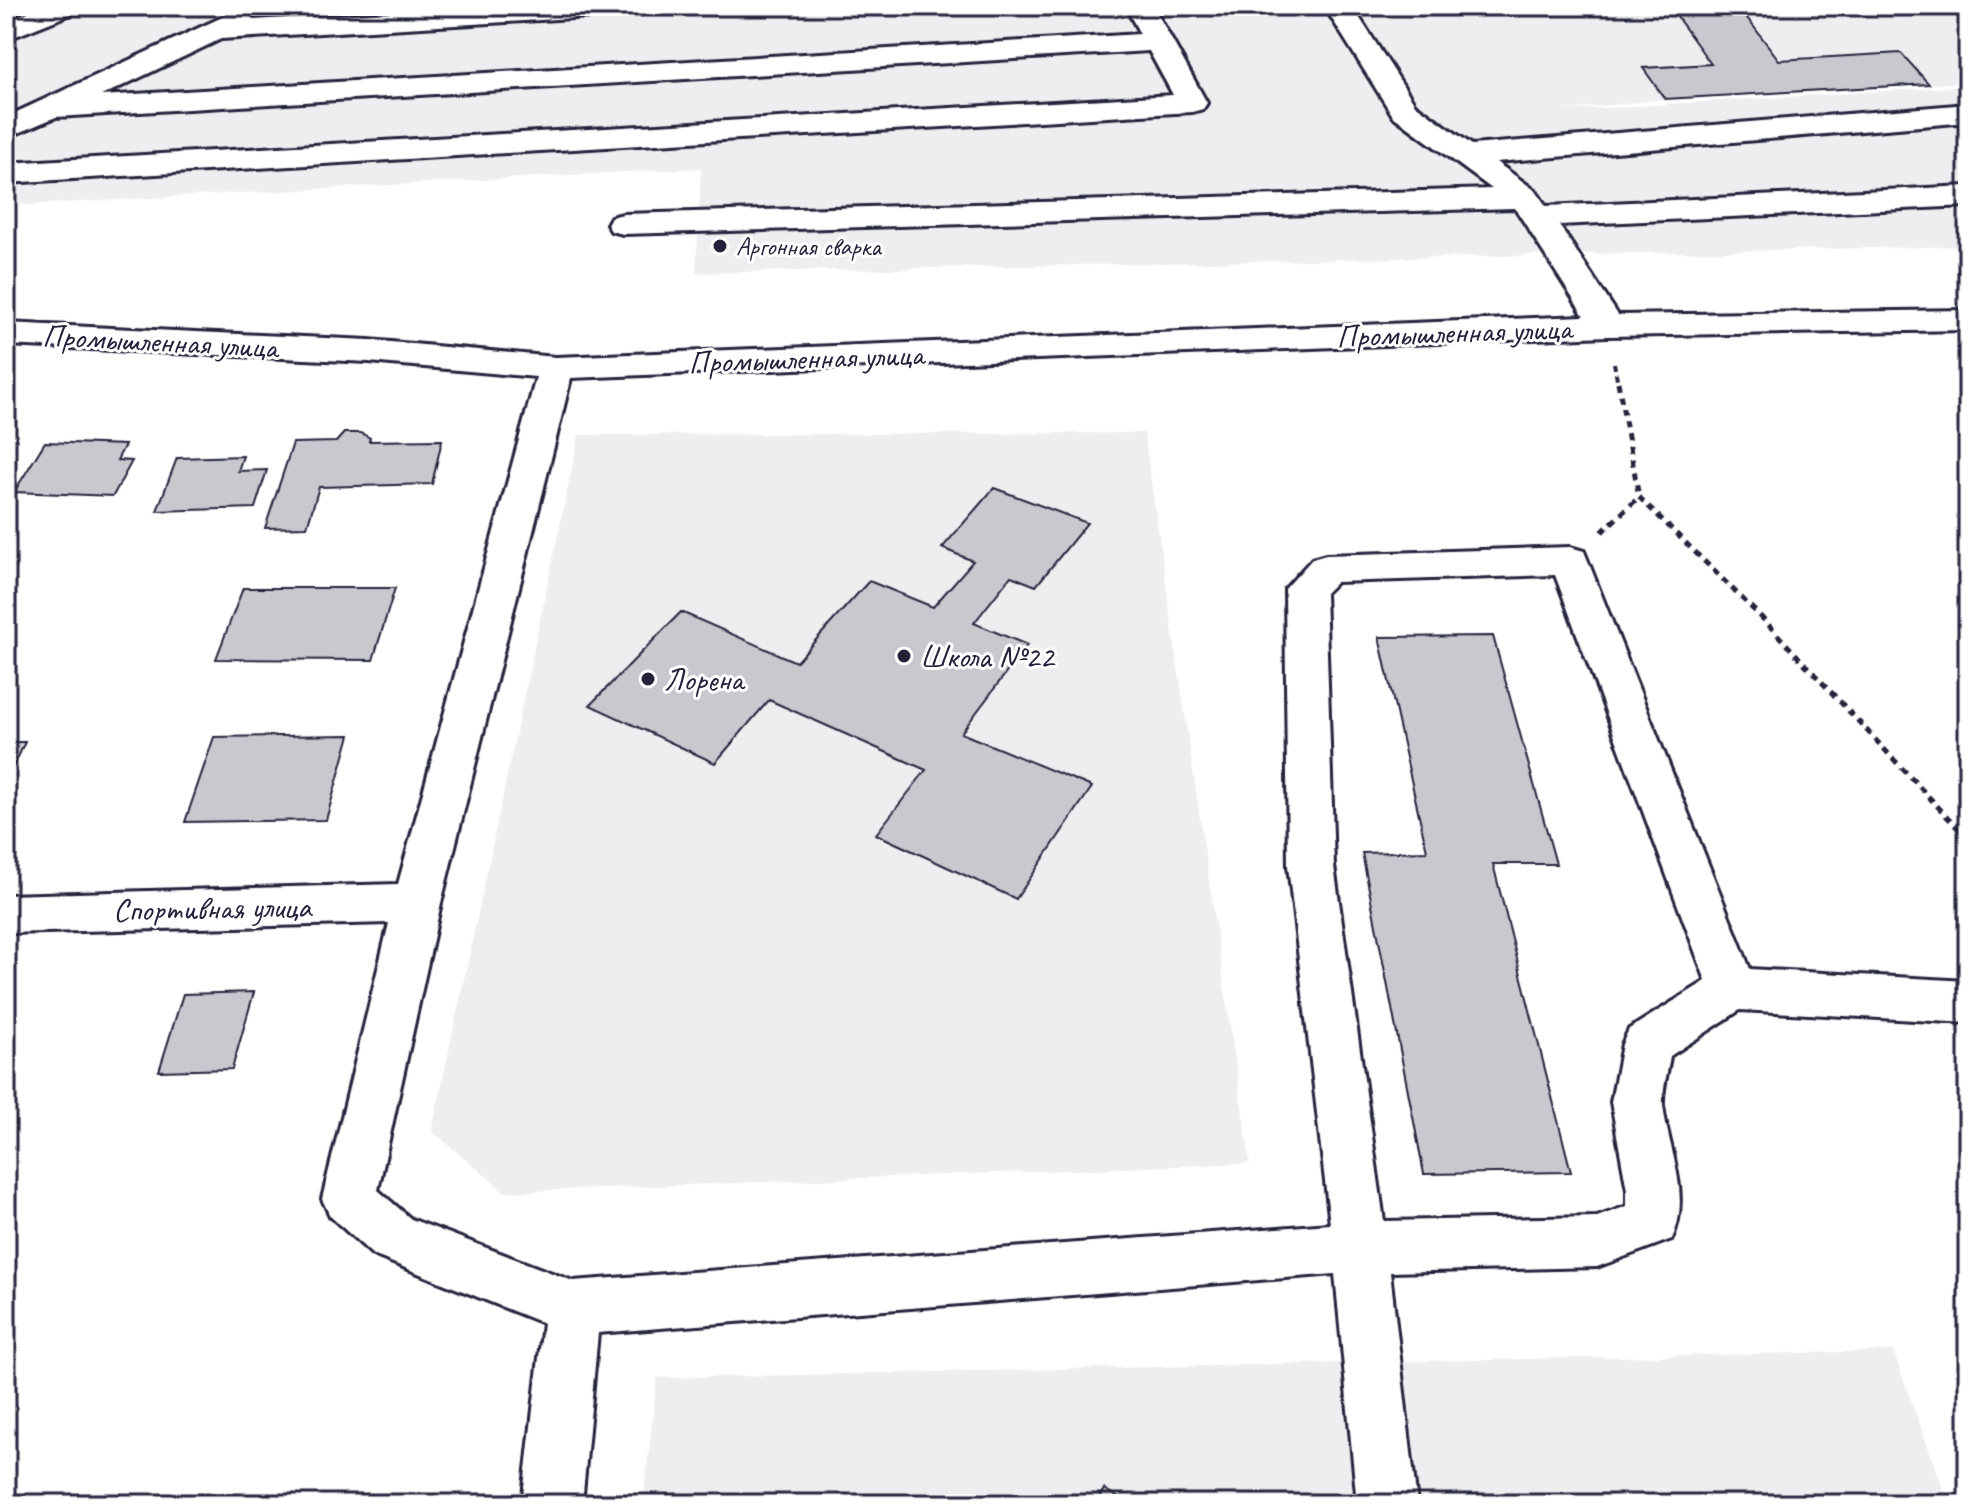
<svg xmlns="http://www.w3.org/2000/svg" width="1974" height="1510" font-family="Caveat,sans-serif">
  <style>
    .built { fill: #eeeef1 }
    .building { fill: #c8c8cf; stroke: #22223b; stroke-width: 2 }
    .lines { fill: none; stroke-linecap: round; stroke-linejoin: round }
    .minor-casing { stroke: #22223b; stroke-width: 6 }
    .path-far1 { stroke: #22223b; stroke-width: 4; stroke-dasharray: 6 4; stroke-linecap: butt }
    .path { stroke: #22223b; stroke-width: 5; stroke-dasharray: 7 6; stroke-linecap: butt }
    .minor { fill: #fff; fill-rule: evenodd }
    .poi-dot { fill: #22223b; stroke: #fff; stroke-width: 3 }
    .labels { text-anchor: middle; stroke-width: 6; stroke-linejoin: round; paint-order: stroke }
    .far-poi-label { font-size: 26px; fill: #22223b; stroke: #fff; text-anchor: start }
    .street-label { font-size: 32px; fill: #22223b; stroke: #fff }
    .poi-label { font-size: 32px; fill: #22223b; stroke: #fff; text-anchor: start }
  </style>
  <rect width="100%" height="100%" fill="#fff"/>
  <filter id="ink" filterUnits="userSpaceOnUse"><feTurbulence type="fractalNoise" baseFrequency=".0125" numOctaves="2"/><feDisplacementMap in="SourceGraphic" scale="16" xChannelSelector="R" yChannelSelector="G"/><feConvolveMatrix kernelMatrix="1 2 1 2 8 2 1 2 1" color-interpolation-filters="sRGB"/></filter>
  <g filter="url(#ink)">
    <path class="built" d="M6,6h1962v76l-303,17 -109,12 412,-25v160l-1272,27 5,-105 -695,38z
      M1144,433l106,730 -745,29 -73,-61 147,-696z
      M1893,1351l56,153h-1306l14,-126z"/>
    <path class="building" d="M1669,6h69l41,54 122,-7 28,31 -264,15 -22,-31 68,-4z
      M1884,6h84v2l-78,4z
      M344,433h17l9,5 -1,3 73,-1 -10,44 -113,3 -12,40 -42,1 28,-85 43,-1z
      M45,442l80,3 -8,15 15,1 -19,35 -99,-4z
      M243,456l-5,15 29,-1 -12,38 -98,3 20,-53z
      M994,488l93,35 -51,63 -25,-10 -37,47 53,22 -66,88 131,54 -76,112 -140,-65 50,-64 -157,-70 -54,63 -125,-58 91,-93 115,50 73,-81 64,26 40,-46 -31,-13z
      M243,588h152l-22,72 -157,-1z
      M1493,636l63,228h-63l78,308 -147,2 -62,-321 65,-2 -48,-214z
      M350,735l-24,85 -141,2 29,-85z
      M6,742h19l-19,41z
      M254,992l-22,77 -73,2 24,-77z
      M1104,1489l25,15h-33z"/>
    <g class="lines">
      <defs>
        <path id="minor" d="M42,6h38l-4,6 -70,28v-19z
          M494,6h160l-4,6 -10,2 -419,25 -120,57 1039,-62 -15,-28h28l54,97 -4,6 -11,3 -1186,71v-20l1167,-68 -24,-44 -1093,66 -50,21v-21l223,-103h20l4,6z
          M1324,6h28l63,98 57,41 496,-41v18l-472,40 40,29 10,15 422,-20v20l-409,19 59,90 350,-5v20l-360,6 -1037,42 -130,525 -63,287 33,29 162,62 757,-57 -42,-358 -3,-277 27,-30 14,-4 244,-8 14,4 166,418 218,12v42l-228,-13 -70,46c-2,15 -8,34 -7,49 5,45 29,89 9,134l-75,28 -207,5 27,232h-60l-22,-230 -737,59 -16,171h-60l21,-181 -170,-68 -43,-39 -8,-17 67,-276 -383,10v-38l392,-11 138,-507 -167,-15 -363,-17v-22l363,17 187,17 1028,-41 -69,-108 -892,26 -12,-3 -4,-7 4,-7 12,-3 869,-25 -99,-73zM1555,575l151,406 -77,48 -7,15 -11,58 16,88v16l-30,11 -213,4 -50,-355 -9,-273 11,-11z"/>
      </defs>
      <use href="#minor" class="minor-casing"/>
      <path class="path-far1" d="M1614,363l4,21"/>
      <path class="path" d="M1618,382l21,115 124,122 205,220
        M1602,532l37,-35"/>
      <use href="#minor" class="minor"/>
    </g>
  </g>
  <g class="poi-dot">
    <circle cx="720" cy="246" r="8"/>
    <circle cx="904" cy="656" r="8"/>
    <circle cx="648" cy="679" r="8"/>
  </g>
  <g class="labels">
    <g class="far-poi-label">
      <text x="736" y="255">Аргонная сварка</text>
    </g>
    <g class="street-label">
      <text transform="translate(1454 332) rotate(-2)" y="11">Промышленная улица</text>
      <text transform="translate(160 341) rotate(3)" y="11">Промышленная улица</text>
      <text transform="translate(806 358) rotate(-2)" y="11">Промышленная улица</text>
      <text transform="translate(212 908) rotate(-1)" y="11">Спортивная улица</text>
    </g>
    <g class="poi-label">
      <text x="920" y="667">Школа №22</text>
      <text x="664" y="690">Лорена</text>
    </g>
  </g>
  <rect width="1974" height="1510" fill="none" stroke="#fff" stroke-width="32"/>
  <rect x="16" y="16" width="1942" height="1478" fill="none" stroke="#22223b" stroke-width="3" filter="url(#ink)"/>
</svg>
